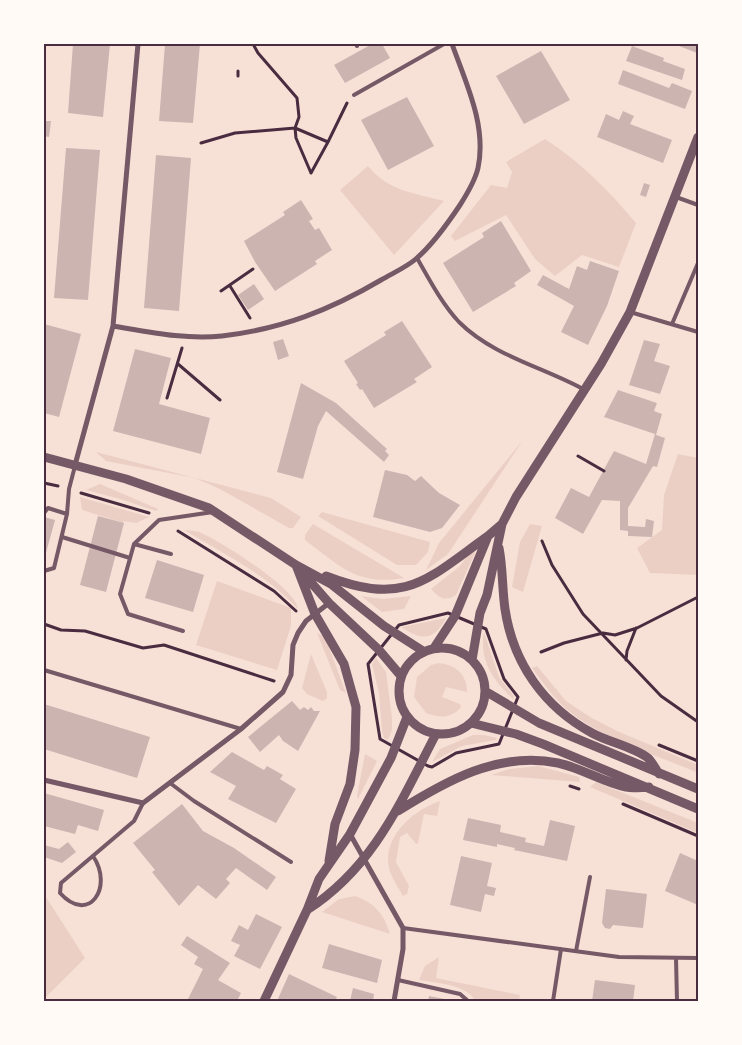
<svg xmlns="http://www.w3.org/2000/svg" width="742" height="1045" font-family="'PT Sans Narrow',sans-serif">
  <style>
    .green { fill: #ebcfc5 }
    .building { fill: #ccb4b1 }
    .lines { fill: none; stroke-linecap: round; stroke-linejoin: round }
    .path { stroke: #4a2c40; stroke-width: 3 }
    .service { stroke: #755966; stroke-width: 4 }
    .minor { stroke: #755966; stroke-width: 5 }
    .tertiary { stroke: #755966; stroke-width: 9 }
    .neatline { fill: none; stroke: #4a2c40; stroke-width: 2 }
  </style>
  <rect width="100%" height="100%" fill="#f7e1d7"/>
  <path class="green" d="M545,139c36,23 64,52 91,84l-17,44 -37,-12 -27,21 -20,-17 -29,-44 -51,26 -4,-5 40,-51 16,3 5,-16 -6,-10z
    M368,166c20,25 46,27 76,35l-50,54 -54,-65z
    M523,440l-75,114 -22,16 13,-27z
    M96,452l175,46 30,19 -8,11h-4l-69,-39 -25,-11 -89,-17z
    M678,454l20,4v117l-48,-2 -13,-25 25,-18 2,-35z
    M100,484l58,25 -2,2 -36,-12 -34,-9z
    M80,497l69,20 -13,6 -13,-2 1,2 -42,-13z
    M322,512l108,30 -2,10 -12,13h-19l-79,-49z
    M313,524l91,54c-47,8 -63,-11 -99,-38v-5z
    M530,524l12,2 -19,66 -11,-5 8,-45z
    M184,530c5,0 10,1 15,2 20,8 98,57 99,77 -32,-35 -74,-55 -114,-79z
    M471,551h3l1,2 -19,42c-11,7 -17,3 -25,-6l29,-23z
    M217,581l74,27v18l-14,44 -81,-25z
    M361,596l22,3 28,-3 -7,13 -22,3z
    M446,618c-12,23 -24,23 -45,9z
    M484,632l15,45 15,19 -1,3c-20,-19 -34,-38 -29,-67z
    M317,633l6,3 4,6 19,51 -6,-3z
    M311,654l16,38v6l-4,3 -16,-7 -5,-6z
    M376,658l10,14 6,46v12l-4,10 -4,-2 -2,-7 -3,-38 -7,-29z
    M439,663c17,2 28,11 28,29l-21,-5 -4,10 18,7 1,3c-10,12 -21,11 -35,6l-12,-16 3,-20 14,-12z
    M537,666l29,35 24,16 27,14 81,34v8c-41,-18 -105,-37 -137,-69 -11,-11 -20,-24 -29,-36z
    M473,735h11l13,3 -1,2 -34,6 -30,16 8,-13z
    M365,754l12,7 -19,38 -1,-3z
    M538,766l41,11 1,5 -89,-7 18,-6z
    M596,782l102,41v10l-108,-46z
    M440,801l-3,15 -13,-2 -6,29 -2,1 -9,-11 -7,4 -4,25 13,24 -2,8 -4,2c-5,-9 -12,-19 -14,-28 -7,-32 25,-58 51,-67z
    M44,894l41,64 -41,41z
    M355,896c20,7 29,18 35,38l-68,-22 17,-13z
    M439,957l-3,21 84,17 -1,6h-44c-8,-17 -40,-18 -56,-21l6,-14z"/>
  <path class="building" d="M73,44h37l-7,73 -35,-4z
    M165,44h35l-7,79 -34,-2z
    M372,44h10l8,14 -45,25 -11,-18z
    M674,44h24v5l-1,4z
    M632,46l32,12 -1,3 22,8 -3,11 -56,-19z
    M541,51l29,49 -46,24 -28,-48z
    M623,70l46,18 3,-5 20,8 -7,18 -67,-25z
    M407,97l27,49 -46,24 -27,-50z
    M623,111l11,5 -4,8 42,16 -9,23 -66,-26 9,-23 13,6z
    M44,121h7l-2,16 -5,-1z
    M66,148l34,2 -12,150 -34,-2z
    M156,155l35,3 -12,153 -35,-3z
    M644,183l6,2 -4,12 -6,-2z
    M301,200l12,19 -4,2 6,9 4,-2 13,22 -17,11 2,3 -42,27 -20,-29 -11,-21 41,-26 -2,-3z
    M501,221l30,50 -17,12 2,3 -43,26 -30,-49 41,-26 -2,-4z
    M590,261l29,10 -12,35 -19,39 -27,-13 13,-26 -37,-21 6,-10 26,14 8,-23 10,4z
    M254,284l10,15 -16,11 -10,-15z
    M402,321l30,46 -18,12 3,3 -43,26 -12,-19 -2,1 -4,-6 2,-1 -14,-22 42,-26 -2,-3z
    M44,324l37,10 -22,83 -15,-4z
    M283,339l6,17 -11,4 -5,-18z
    M644,340l16,4 -6,17 16,5 -10,28 -31,-9z
    M135,349l36,9 -12,46 51,14 -9,36 -88,-23z
    M301,383l35,20 51,46 -2,2 4,4 -5,7 -58,-51 -8,15 -15,53 -26,-7z
    M618,390l39,13 -3,8 8,3 -6,21 9,3 -8,29 -4,-1 -25,42v18l17,1 1,-8 8,2 -2,16 -24,-1v-5l-8,-1v-29l-18,-1 -19,34 -28,-16 16,-30 18,9 25,-46 32,13 9,-30 -51,-17z
    M385,470l22,5 8,6 6,-5 18,17 21,12 -18,23 -12,4 -57,-15z
    M98,516l26,7 -18,69 -26,-7z
    M44,517l11,3 -11,40z
    M157,560l47,15 -11,37 -48,-14z
    M292,701l8,9 4,-3 4,3 3,-3 3,4h6l-22,40 -15,-10 -4,-6 -19,17 -12,-15z
    M44,704l106,33 -13,41 -93,-29z
    M232,752l32,18 3,-4 16,9 -3,4 16,10 -20,34 -48,-24 8,-13 -26,-14z
    M44,793l60,17 -6,21 -20,-6 -3,9 -31,-8z
    M182,804l21,27 31,17 42,29 -9,13 -31,-22 -10,11 4,4 -14,16 -18,-14 -19,21 -27,-34 3,-2 -22,-27z
    M468,818l33,7 -1,7 26,6 -1,4 19,4 6,-26 25,6 -8,35 -53,-11 1,-2 -18,-4v3l-34,-7z
    M68,842l8,10 -14,11 -18,-6v-12l15,4z
    M680,853l18,8v44l-33,-14z
    M461,856l31,7 -5,23 9,2 -2,8 -9,-2 -4,18 -31,-7z
    M606,889l41,5 -4,34 -30,-3 -3,4 -5,-1 -3,-5z
    M256,914l26,13 -22,42 -26,-13 6,-11 -9,-4 8,-16 9,5z
    M187,936l43,27 -12,17 23,13 -4,8h-50l16,-32 -9,-5 4,-7 -17,-12z
    M329,944l53,16 -5,23 -55,-15z
    M289,974l48,23 -2,4h-58z
    M595,980l40,5 -2,16h-41z
    M353,988l21,6 -1,7h-23z
    M429,996l21,4v1h-22z"/>
  <g class="lines">
    <path class="path" d="M253,44l5,9 39,45 2,19 -4,11 1,10 15,35
      M238,76v-5
      M201,143l34,-10 60,-5 33,14 19,-39
      M311,173l17,-31
      M230,286l20,32
      M221,291l32,-22
      M178,364l42,36
      M167,398l15,-50
      M578,456l26,15
      M44,483l14,3
      M81,493l68,20
      M178,531l96,60 22,20
      M542,541l10,24 31,49 78,82 37,26
      M448,613l38,16 18,50 14,18 -19,47 -43,9 -24,14 -4,-1 -48,-27 -12,-75 31,-39z
      M44,624l17,6 24,1 58,17 21,-3 110,36
      M541,652l23,-9 39,-10 12,2 22,-7 61,-31
      M626,660l1,-9 9,-23
      M659,745l39,16
      M570,786l9,3
      M623,804l75,32"/>
    <path class="service" d="M356,44l1,2
      M354,95l90,-51
      M676,197l22,8
      M417,258c12,21 25,46 42,64 34,34 84,45 124,67
      M630,312l68,20
      M672,324l26,-61
      M44,513l4,-5 19,6
      M62,537l68,21
      M134,544l37,10
      M44,571l10,-3 13,-54 2,-25 6,-23
      M183,631l-55,-17 -8,-20 14,-50 25,-24 54,-8
      M44,670l197,59
      M170,783l24,18 97,61
      M93,856c21,31 -4,69 -33,37l1,-10 73,-62 9,-18
      M403,928l216,29 79,1
      M576,951l14,-74
      M676,958l1,43
      M398,980l62,14 8,7
      M553,1001l8,-52"/>
    <path class="minor" d="M113,326c36,6 73,14 109,10 60,-7 108,-26 159,-56 12,-7 26,-13 36,-22 16,-14 31,-35 43,-53 7,-11 15,-24 18,-37 9,-42 -12,-85 -26,-124
      M75,465l38,-139 25,-282
      M44,780l99,23 98,-74 42,-37 8,-17 2,-30 5,-12 8,-12 23,-18
      M350,834l53,94v21l-9,52"/>
    <path class="tertiary" d="M44,457l82,22 83,29 87,57 35,19 53,42 39,25
      M499,548c4,20 3,40 6,61 8,54 39,98 87,124 16,9 42,14 56,25 4,4 8,11 11,16
      M296,565l19,49 29,50 12,43 -1,43 -5,34 -15,40 -6,37
      M301,571l28,32 50,47 22,26
      M326,576c80,31 100,4 162,-40
      M399 691a43 43 0 1 1 86 0a43 43 0 1 1-86 0Z
      M434,648l21,-32 33,-80 14,-12
      M472,660l8,-47 7,-18 15,-71 14,-27 85,-133 29,-52 68,-175
      M485,691l54,32 159,66
      M471,723l45,11 27,10 155,65
      M398,811c48,-30 100,-60 160,-48 23,5 45,19 68,24 7,2 16,0 23,0
      M307,910c67,-43 94,-109 129,-176
      M264,1001l43,-91 12,-31 31,-45 41,-76 16,-41"/>
  </g>
  <rect width="742" height="1045" fill="none" stroke="#fffaf5" stroke-width="90"/>
  <rect x="45" y="45" width="652" height="955" class="neatline"/>
</svg>
